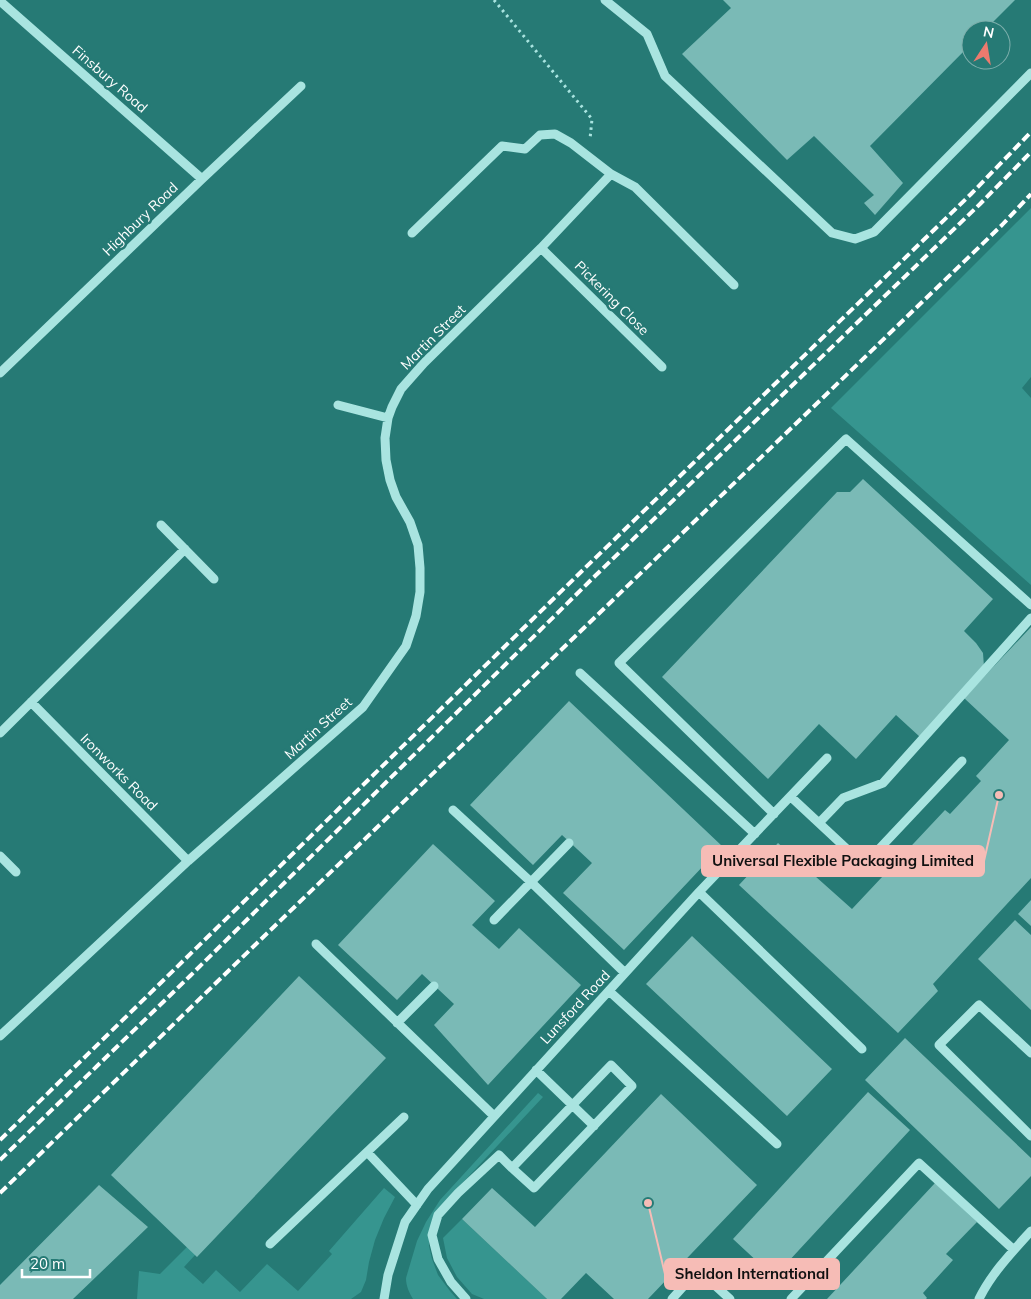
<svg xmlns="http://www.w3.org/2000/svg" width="1031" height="1299" font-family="Mulish,sans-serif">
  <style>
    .green { fill: #36958f }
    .building { fill: #7abab6 }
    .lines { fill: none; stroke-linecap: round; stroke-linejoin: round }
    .path { stroke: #a9e4e0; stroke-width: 3; stroke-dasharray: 2.5 4; stroke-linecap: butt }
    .minor { stroke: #a9e4e0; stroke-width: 9 }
    .rail { stroke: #fff; stroke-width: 4; stroke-dasharray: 9 4; stroke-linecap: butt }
    .labels { text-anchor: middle; stroke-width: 5; stroke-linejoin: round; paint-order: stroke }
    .street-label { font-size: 14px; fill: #fff; stroke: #267a75 }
    .leader { fill: none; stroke: #f6bcb6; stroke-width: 2 }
    .callout-dot { fill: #f6bcb6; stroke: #267a75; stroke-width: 2 }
    .callout { fill: #f6bcb6; stroke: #f6bcb6; stroke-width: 2 }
    .callout-label { font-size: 15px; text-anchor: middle; font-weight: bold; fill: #111 }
  </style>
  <rect width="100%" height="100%" fill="#267a75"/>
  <path class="green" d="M1031,208v169l-9,11 9,10v187l-200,-177z
    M538,1093l5,4 -103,110 -11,28v11l3,13 6,16 12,16 7,8h-44c-4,-7 -7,-13 -7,-21l11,-37 9,-19 14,-22z
    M384,1188l11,9 -11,21 -9,22 -6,22 -3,18 -5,12 -10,7h-214l2,-28 21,3 28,-28 8,8 -12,13 19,17 13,-14 24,22 27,-28 31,27 34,-37 -3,-3z
    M462,1219l85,80h-63l-12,-5 -15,-17 -10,-19 -4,-20z"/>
  <path class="building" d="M723,0h292l-30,30h-14v14l-101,102 33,37 -28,32 -11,-12 10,-8 -60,-59 -27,24 -105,-106 49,-46z
    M863,479l130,120 -29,32 12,12 7,10 1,14 -64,70 -24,-22 -40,44 -37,-35 -51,55 -106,-102 175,-185h13z
    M1031,627v251l-98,106 5,7 -40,42 -159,-148 39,-42 74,66 93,-99 5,4 31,-33 -5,-5 33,-36 -45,-42z
    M569,701l153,145 -98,104 -61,-57 29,-30 -30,-28 -29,30 -63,-60z
    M433,844l62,57 -23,24 27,24 20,-21 62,57 -93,100 -54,-60 20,-21 -32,-30 -25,26 -59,-55z
    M1031,900v26l-13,-12z
    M1015,920l16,15v75l-53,-51z
    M692,936l140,133 -45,47 -141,-132z
    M299,976l87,82 -189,199 -86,-82z
    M905,1038l126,120v18l-32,33 -134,-129z
    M868,1092l42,38 -136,147 -41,-38z
    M661,1094l96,91 -109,114h-34l-28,-26 -25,26h-14l-85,-80 30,-31 43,39z
    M935,1183l42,39 -31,32 7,6 -30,33 4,5 -1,1h-99z
    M99,1185l49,42 -75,72h-73v-14z"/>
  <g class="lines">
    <path class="path" d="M494,0l98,119 -2,20"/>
    <path class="minor" d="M605,0l42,34 18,42 167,157 23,6 19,-7 157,-159
      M0,1l202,178
      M611,174l24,13 99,98
      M541,248l121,119
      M0,373l202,-194 99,-93
      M338,405l50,13
      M161,525l53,54
      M580,673l175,161
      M31,702l157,159
      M0,733l185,-184
      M791,797l73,68 98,-104
      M453,810l78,72 94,91
      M774,814l-155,-151 227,-224 185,166
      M819,823l24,-25 40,-15 148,-165
      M0,856l16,16
      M699,892l163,157
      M494,920l75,-77
      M316,944l178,172
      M609,991l168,153
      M397,1023l37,-37
      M0,1036l188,-175 175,-154 43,-61 10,-30 4,-24v-24l-2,-23 -8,-23 -14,-25 -6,-17 -4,-20 -1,-22 3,-20 4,-11 9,-18 23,-26 117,-115 70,-74 -40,-31 -16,-9 -15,1 -15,14 -23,-3 -90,87
      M1031,1053l-52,-48 -40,40 92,91
      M536,1070l58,56
      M404,1117l-37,35 50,53
      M270,1244l97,-92
      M384,1299l4,-24 17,-53 23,-33 271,-297 128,-134
      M466,1299l-15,-17 -13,-23 -6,-24 6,-20 20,-22 41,-38 13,13 99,-103 21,21 -98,102 -22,-20
      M672,1299l26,-29 32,29
      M791,1299l128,-136 95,87
      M979,1299c12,-25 33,-47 52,-68"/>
    <path class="rail" d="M0,1140l585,-572 386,-374 60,-62
      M0,1160l190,-184 405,-400 385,-372 51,-52
      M0,1193l255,-248 747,-720 29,-31"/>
  </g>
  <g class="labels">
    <g class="street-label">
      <text transform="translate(110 79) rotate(41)" y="5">Finsbury Road</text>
      <text transform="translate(140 219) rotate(-44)" y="5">Highbury Road</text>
      <text transform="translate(612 298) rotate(45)" y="5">Pickering Close</text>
      <text transform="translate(433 337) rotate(-45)" y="5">Martin Street</text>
      <text transform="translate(318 728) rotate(-42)" y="5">Martin Street</text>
      <text transform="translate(119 772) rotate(45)" y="5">Ironworks Road</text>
      <text transform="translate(575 1007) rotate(-47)" y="5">Lunsford Road</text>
    </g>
  </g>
  <path class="leader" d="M999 795L984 861M648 1203L665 1274"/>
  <g class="callout-dot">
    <circle cx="999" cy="795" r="5"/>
    <circle cx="648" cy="1203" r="5"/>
  </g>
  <g class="callout">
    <rect x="702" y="846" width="282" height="30" rx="5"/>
    <rect x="665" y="1259" width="174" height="30" rx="5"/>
  </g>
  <g class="callout-label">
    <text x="843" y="866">Universal Flexible Packaging Limited</text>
    <text x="752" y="1279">Sheldon International</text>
  </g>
  <g transform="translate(986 45) rotate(12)"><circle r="24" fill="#267a75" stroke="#7dafac"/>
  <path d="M0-4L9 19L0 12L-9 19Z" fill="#ed7a6e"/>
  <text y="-8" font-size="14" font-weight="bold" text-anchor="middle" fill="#ffffff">N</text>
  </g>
  <path d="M22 1269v8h68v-8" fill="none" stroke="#ffffff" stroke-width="2.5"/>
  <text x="30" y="1269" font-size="15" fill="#ffffff" stroke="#267a75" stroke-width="4" paint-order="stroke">20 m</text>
</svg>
